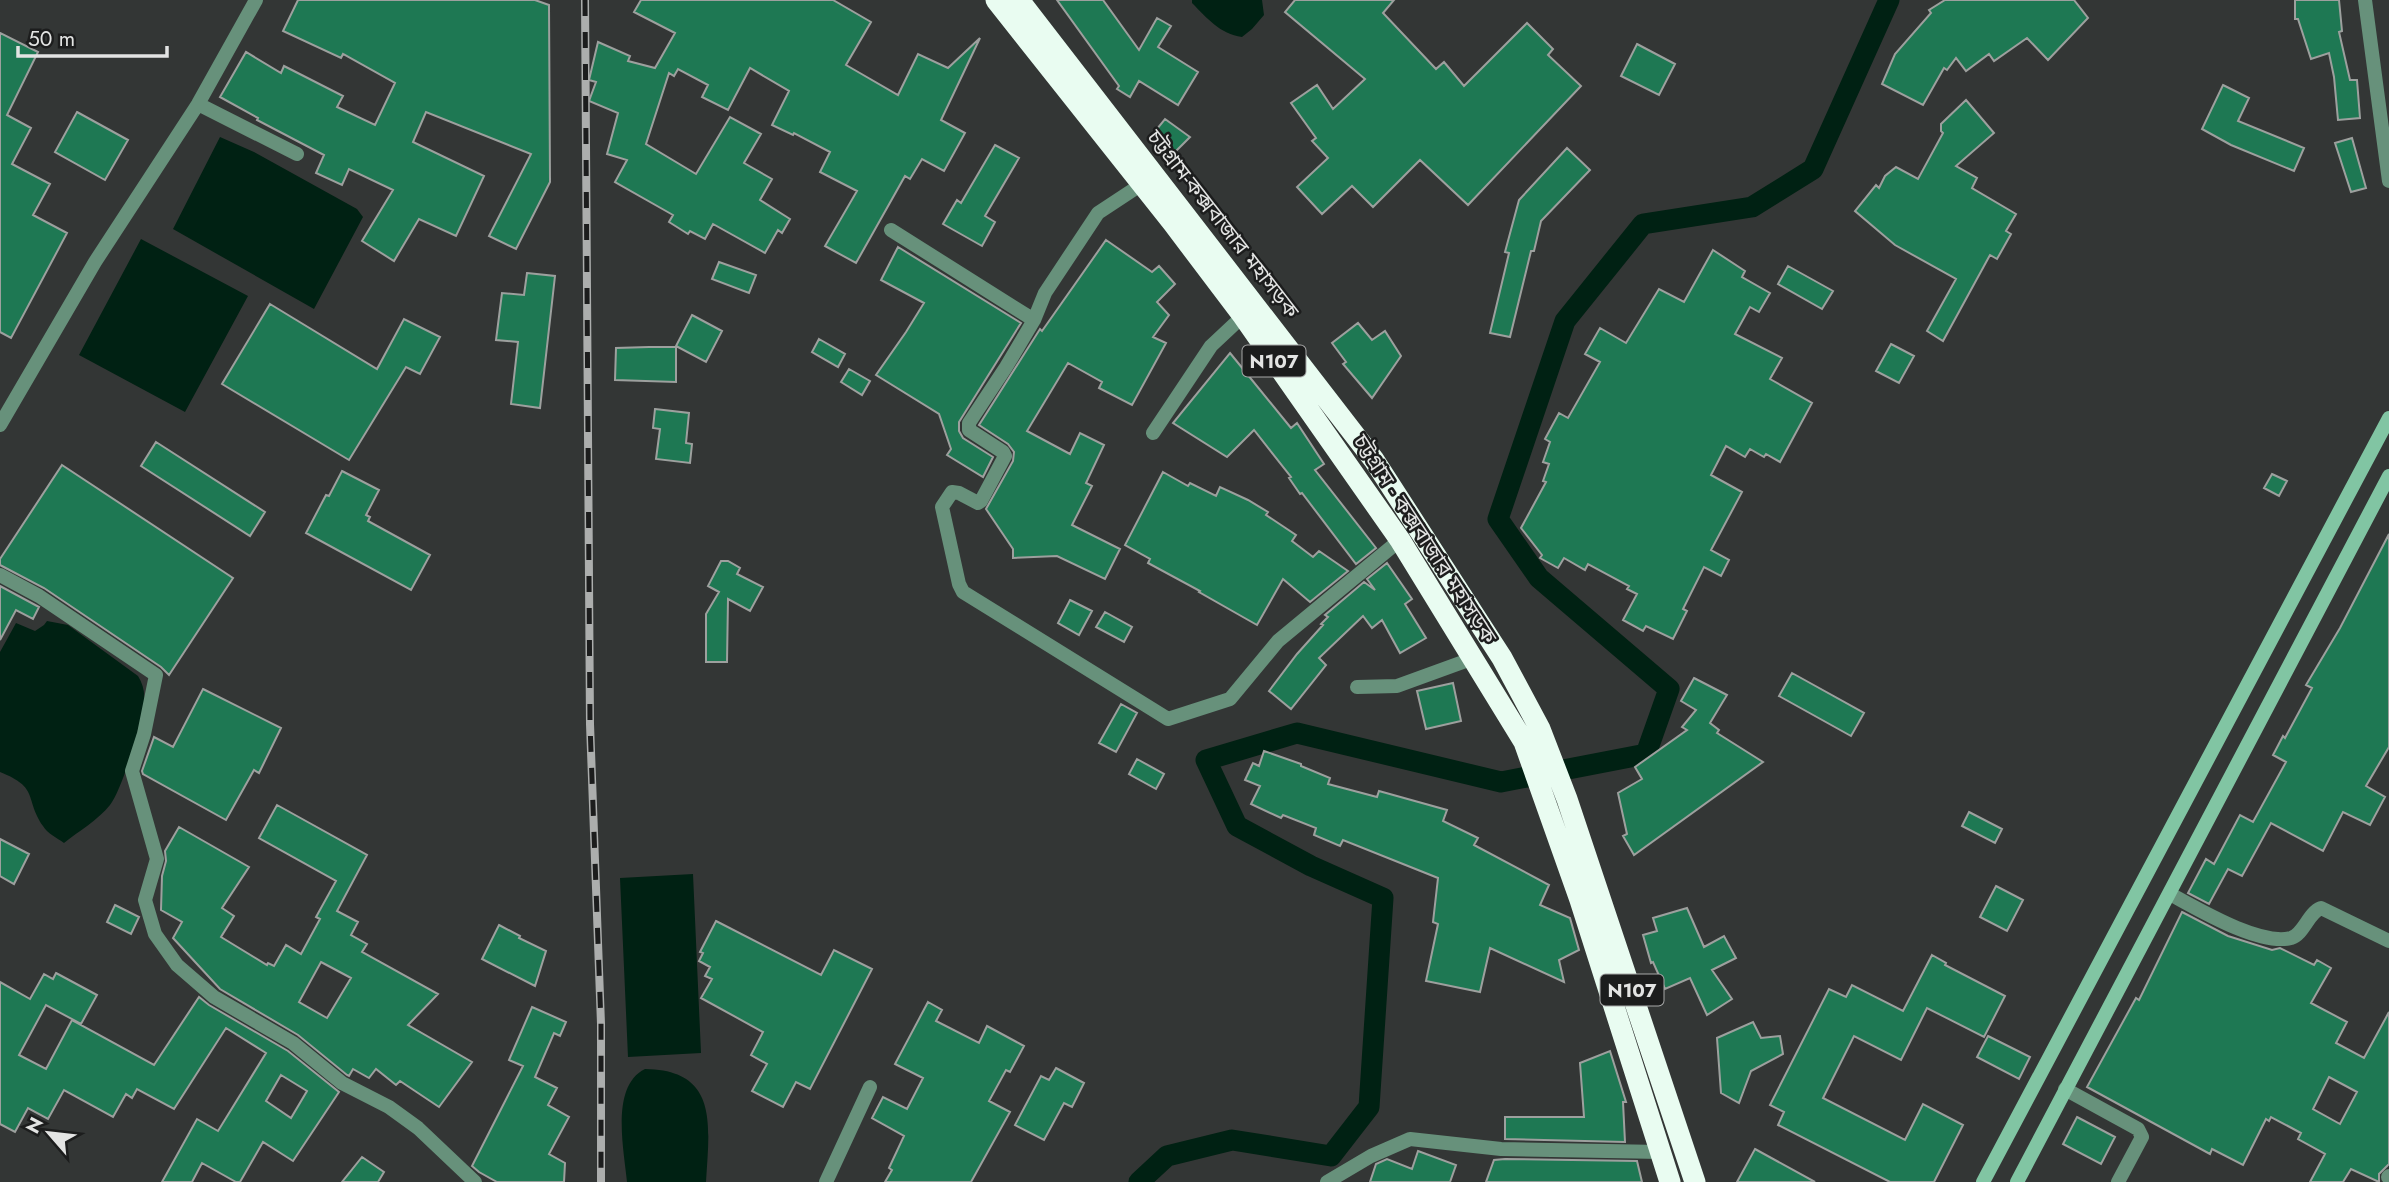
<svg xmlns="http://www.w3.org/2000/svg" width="2389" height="1182" font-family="Jost,'Noto Sans Bengali',sans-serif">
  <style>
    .water { fill: #002113 }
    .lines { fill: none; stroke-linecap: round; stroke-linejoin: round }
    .canal { stroke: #002113; stroke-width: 21 }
    .building { fill: #1e7853; stroke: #9da09e; stroke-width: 2; fill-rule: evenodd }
    .street { stroke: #67917b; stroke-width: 14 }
    .secondary { stroke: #81c5a3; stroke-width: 14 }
    .highway { stroke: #e9fcf1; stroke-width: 21 }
    .rail-casing { stroke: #acaead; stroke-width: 8 }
    .rail { stroke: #1c1d1d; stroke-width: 5; stroke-dasharray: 16; stroke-linecap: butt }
    .labels { text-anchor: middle; stroke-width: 5; stroke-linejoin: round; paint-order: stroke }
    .shield { fill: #1c1d1d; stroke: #a7a8a8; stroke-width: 2 }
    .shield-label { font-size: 19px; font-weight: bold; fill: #e3e4e3 }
    .street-label { font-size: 21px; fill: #e3e4e3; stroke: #1c1d1d }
  </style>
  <rect width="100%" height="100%" fill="#333635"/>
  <path class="water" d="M1192,0h70l2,15 -12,14 -10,8c-22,-3 -35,-19 -50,-34z
    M220,137l34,15 103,57 6,8 -49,92 -141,-80z
    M141,239l107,57 -63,116 -106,-57z
    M47,621l21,4 70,51c5,8 7,16 6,26 -3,22 -21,86 -34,103 -12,15 -31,26 -46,38 -7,-5 -17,-10 -21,-17 -19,-28 -3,-38 -43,-54v-120l16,-29 19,8 9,-6z
    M693,874l8,179 -73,4 -8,-179z
    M645,1069c75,1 64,58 61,113h-79c-3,-32 -17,-96 18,-113z"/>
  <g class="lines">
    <path class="canal" d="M1139,1182l28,-26 65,-16 99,16 38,-49 14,-209 -72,-32 -74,-40 -31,-66 91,-27 204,49 145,-28 23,-65 -130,-111 -41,-59 67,-198 78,-97 109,-17 61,-38 76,-169"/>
  </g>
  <path class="building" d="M298,0h237l14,5 1,177 -34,67 -27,-13 42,-82 -105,-42 -13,30 71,34 -28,60 -37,-17 -25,42 -32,-20 31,-51 -44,-21 -7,16 -26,-12 8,-18 -67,-35 1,-2 -38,-21 26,-45 35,21 3,-7 59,30 -6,11 38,18 20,-42 -52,-29 -2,4 -58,-27z
    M641,0h192l38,22 -25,43 52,30 20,-41 30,14 32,-30 -39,82 24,13 -21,38 -22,-12 -12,20 -5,-3 -49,87 -31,-17 32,-55 -37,-19 10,-20 -36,-19 -1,2 -21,-10 17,-34 -39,-23 -22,42 -26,-13 6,-12 -30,-16 -4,7 -5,-3 -23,71 50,30 34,-57 31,17 -17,29 28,16 -12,21 30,19 -8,14 -4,-3 -13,23 -52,-29 -8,15 -15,-8 -2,3 -19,-12 4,-7 -58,-33 12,-22 -20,-6 11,-41 -29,-12 7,-19 -7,-2 9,-38 32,14 -2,5 27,7 20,-35 -41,-21z
    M1057,0h46l36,50 18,-32 14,8 -13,21 40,25 -20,33 -39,-24 -9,16 -13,-8 2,-3z
    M1295,0h99l-11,13 53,56 8,-7 20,24 63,-63 26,26 -5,6 33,31 -113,119 -48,-45 -47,47 -21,-21 -30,28 -25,-27 31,-29 -16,-17 4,-3 -25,-35 26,-18 16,24 32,-30 -80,-67z
    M1945,0h129l14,18 -40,42 -21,-22 -33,23 -5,-7 -23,17 -10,-13 -9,12 -3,-2 -21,37 -41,-21 13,-30 36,-41 -2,-3z
    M2295,0h44l3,31 -3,1 11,48h7l3,38 -22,2 -4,-43 -5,-24 -18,6 -13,-40h-3z
    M0,33l38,19 -31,63 24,13 -19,36 38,20 -17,31 34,18 -56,105 -11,-6z
    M1637,44l38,20 -16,31 -38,-19z
    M2223,85l26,13 -11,23 66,27 -10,23 -63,-26 -29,-16z
    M1966,100l28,33 -38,33 21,12 -5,10 44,26 -10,17 5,3 -14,25 -7,-4 -47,86 -16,-10 29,-52 -61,-34 -40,-34 21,-26 3,3 6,-12 11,-9 22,12 25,-46 -2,-2v-7z
    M77,112l51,28 -23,40 -50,-28z
    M1165,119l25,18 -19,19 -19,-21z
    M2352,138l14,50 -15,4 -16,-49z
    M995,145l24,13 -34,58 10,6 -13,24 -39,-22 14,-24 4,3z
    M1567,148l23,22 -49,51 -7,30h-3l-21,86 -20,-4 19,-80 -4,-1 14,-52z
    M1106,240l46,32 7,-6 16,18 -18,18 12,13 -16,22 13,6 -34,62 -33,-17 3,-6 -34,-19 -41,68 43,23 10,-21 24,12 -18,38 6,3 -20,39 48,24 -15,30 -48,-23 -44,2v-9l-27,-40 27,-48 1,-9 -6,-8 -29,-19 61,-96 2,2z
    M898,247l123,76 -62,99v9l4,7 30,19 -10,20 -36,-22 4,-6 -12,-35 -63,-39 30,-43 18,-29 -43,-23z
    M1713,250l32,21 -3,6 28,16 -11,19 -9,-5 -15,27 47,24 -12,21 42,24 -32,59 -14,-8 -2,3 -14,-8 -5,8 -19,-11 -15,29 31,17 -31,58 18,10 -8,16 -17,-9 -21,42 4,2 -14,28 -27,-13 -3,5 -20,-11 14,-26 -10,-5 2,-3 -41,-22 -3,6 -21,-12 -6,10 -18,-10 2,-3 -21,-27 25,-46 -3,-1 6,-17 -6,-2 7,-20 -5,-3 14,-26 9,5 32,-56 -15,-8 15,-26 26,15 33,-54 25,13z
    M719,262l37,13 -7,18 -37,-14z
    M1788,266l45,25 -11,18 -44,-25z
    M527,273l28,3 -15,132 -29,-4 7,-62 -22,-2 6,-47 22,2z
    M270,304l107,65 27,-50 36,18 -20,37 -14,-7 -57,93 -127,-76z
    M692,315l30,16 -16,31 -30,-16z
    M1358,323l14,17 13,-9 16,25 -29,42 -29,-34 3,-2 -14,-19z
    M819,339l26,15 -7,13 -26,-15z
    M1891,344l23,12 -15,27 -23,-12z
    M649,347h27v35l-61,-2 1,-32z
    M1230,353l61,75 6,-5 27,41 -9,6 61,78 -20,16 -54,-71 -2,1 -11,-16 2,-1 -37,-47 -27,27 -54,-34z
    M849,369l21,12 -8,14 -21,-13z
    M655,409l34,4 -3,30 6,1 -2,19 -34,-4 4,-30 -7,-1z
    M156,442l109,70 -15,24 -109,-70z
    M62,465l171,113 -64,97 -8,-8 -117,-79 -44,-23v-6z
    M342,471l37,19 -13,25 4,2 -2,4 62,34 -19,35 -105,-57 20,-38 3,1z
    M1163,472l25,14 2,-3 26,13 4,-9 28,13 20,12 -2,3 30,20 -4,6 21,16 6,-6 29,20 -38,31 -27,-23 -26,46 -58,-33 1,-1 -52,-28 2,-4 -25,-14z
    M2272,474l15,7 -8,15 -15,-8z
    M2389,534v213l-23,39 19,11 -15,28 -27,-13 -20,39 -52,-28 -29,53 -14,-7 -19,35 -21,-11 18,-34 8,5 26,-49 13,7 33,-60 -13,-7 10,-19 2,2 27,-50 -6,-3 34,-57z
    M721,561h7l12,7 -3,6 26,13 -13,24 -22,-12 -1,63h-21v-48l13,-22 -11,-6z
    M1387,563l25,36 -7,5 21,34 -26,15 -18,-33 -10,8 -9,-12 -44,42 7,7 -35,44 -22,-18 28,-37 26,-29 -2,-1 7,-7 -3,-2 39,-33 11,8 -8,-11z
    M0,586l39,21 -6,12 -17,-9 -16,30z
    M1070,600l22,11 -13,24 -21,-12z
    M1105,612l27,15 -8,15 -28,-15z
    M1792,673l72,40 -13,23 -72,-40z
    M1694,678l33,17 -17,28 9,7 -2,3 46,29 -129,93 -11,-19 4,-2 -9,-41 24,-14 -7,-12 52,-37 -5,-3 14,-17 -15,-9z
    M1453,683l8,38 -35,8 -9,-38z
    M203,689l78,39 -22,45 -5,-3 -28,50 -83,-46 -1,-3 12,-34 19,10z
    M1121,704l16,9 -21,39 -17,-9z
    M1264,751l37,13v2l29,12 -2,6 49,13 2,-6 68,19 -4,11 35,17 -4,7 75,40 -9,20 30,13 9,32 -20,10 5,22 -74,-34 -10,44 -54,-11 12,-57 -5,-2 5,-44 -95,-38 -3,6 -26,-11 2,-7 -33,-13 -2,3 -30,-14 9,-18 -15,-6 8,-17 6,3z
    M1137,759l27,15 -8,15 -27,-15z
    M277,805l90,50 -30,56 21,11 -7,13 16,9 -5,8 76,42 -30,31 64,37 -33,45 -39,-26 -4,4 -20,-16 -7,9 -16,-9 -4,7 -2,-1 -49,-40 -78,-46 -47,-51 9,-16 -21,-12 1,-34 4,-15 -1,-10 14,-24 70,40 -27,41 12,8 -13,21 46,28 1,-2 6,3 12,-21 15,9 19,-35 -4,-2 20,-36 -77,-43zM321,962l30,16 -24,40 -28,-16z
    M1969,812l33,17 -7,14 -33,-17z
    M0,839l29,15 -15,30 -14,-8z
    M1996,886l27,14 -16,31 -27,-14z
    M115,905l24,12 -8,17 -24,-12z
    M1687,908l17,39 20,-11 12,22 -24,12 20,29 -25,16 -17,-37 -25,11 -12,-27 -2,1 -8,-28 14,-4 -4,-13z
    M2182,912l46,24 44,14 8,-2 34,17 3,-5 14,8 -20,35 36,19 -11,21 28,15 25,-46v152l-10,10v8l-28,-13 -8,13h-33l15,-28 -27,-15 3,-6 -30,-16 -2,4 -3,-2 -23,46 -31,-16 -2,5 -123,-67 49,-89 3,2zM2329,1077l28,15 -17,32 -27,-15z
    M716,921l105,54 13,-25 38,19 -62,120 -14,-7 -13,25 -31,-16 15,-27 -16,-9 12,-23 -62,-34 11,-19 -7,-3 5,-9 -11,-6 4,-8 -3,-1z
    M499,925l21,11 -1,2 27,13 -11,35 -53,-27z
    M1932,955l14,8 -1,2 60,31 -21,41 -57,-29 -26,52 -47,-24 -31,62 82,42 18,-36 40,21 -29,57h-44l-112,-57 6,-13 -14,-7 59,-116 17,8 6,-12 51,26z
    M56,973l41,22 -16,29 -35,-19 -27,50 27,14 26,-49 82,45 45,-68 10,8 79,46 51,41 -46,69 -30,-19 -23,40h-4l-34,-19 -10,19h-30l35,-63 21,12 48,-78 -40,-25 -52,81 -37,-20 -5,9 -6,-4 -13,23 -49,-27 -16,29 -20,-11 -13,24 -15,-8v-142l30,17 14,-25 9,5zM281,1075l26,16 -16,27 -25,-17z
    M928,1002l14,8 -6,11 43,22 8,-17 37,20 -14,26 -4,-2 -17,31 21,11 -39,70h-86l7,-12 -3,-2 15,-32 -32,-18 11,-21 24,12 16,-31 -28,-14z
    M532,1007l34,15 -6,14 -6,-3 -19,44 22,11 -9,17 21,12 -20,37 16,9 -1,19h-67l-18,-10 -7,-6 51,-100 -14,-6z
    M1753,1022l8,16 19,-2 3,18 -32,17 -12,32 -18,-10 -4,-55z
    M1988,1036l42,21 -11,22 -42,-22z
    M1610,1051l16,51h-3l2,40 -120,-3v-22h79l-4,-54z
    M1056,1068l28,15 -12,24 -8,-4 -20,37 -29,-15 26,-49 8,4z
    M2077,1117l38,20 -14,27 -38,-20z
    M1755,1149l60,33h-78z
    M1418,1151l38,14 -6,17h-80l6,-18 11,-5 25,10z
    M362,1157l22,15 -6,10h-36z
    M1505,1159l132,2 5,21h-156l8,-22z"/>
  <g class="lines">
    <path class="street" d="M2365,0l24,181
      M198,104l99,50
      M1142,184l-44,29 -53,80 -11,27 -28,47 -37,56v7l34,22 2,4 -24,45 -3,2 -19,-10 -7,-1 -10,15 17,77 4,8 205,127 62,-20 48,-58 122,-101
      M891,230l143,90
      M0,425l95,-163 103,-158 58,-104
      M1153,433l58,-87 32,-30
      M0,575l39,21 117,79 -12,59 -12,37 25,88 -12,41 10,34 22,31 37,32 79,46 49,40 47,24 29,21 57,54
      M1357,687l40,-1 77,-28
      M2170,894c28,15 89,52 121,44 13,-4 17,-25 30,-30l68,33
      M2065,1089l73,40 4,8 -24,45
      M2388,1177l1,-1
      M826,1182l44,-95
      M1327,1182l44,-26 39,-17 91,10 160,3"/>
    <path class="secondary" d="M1983,1182l406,-764
      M2017,1182l372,-706"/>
    <path class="highway" d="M996,0l176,222 71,94 157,224 124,202 56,158 90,282
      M1019,0l355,460 128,198 38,71 27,70 128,383"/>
    <defs>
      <path id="rail" d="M585,0l5,724 11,300v158"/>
    </defs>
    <use href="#rail" class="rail-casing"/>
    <use href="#rail" class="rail"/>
  </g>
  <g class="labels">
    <g class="shield">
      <rect x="1242.5" y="345.5" width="63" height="31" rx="5"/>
      <rect x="1600.5" y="974.5" width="63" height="31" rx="5"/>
    </g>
    <g class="shield-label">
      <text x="1274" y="368">N107</text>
      <text x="1632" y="997">N107</text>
    </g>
    <g class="street-label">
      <text transform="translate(1223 224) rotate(52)" y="7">চট্টগ্রাম-কক্সবাজার মহাসড়ক</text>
      <text transform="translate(1425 539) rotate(57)" y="7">চট্টগ্রাম - কক্সবাজার মহাসড়ক</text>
    </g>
  </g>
  <g transform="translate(49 1133) rotate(298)" stroke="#1c1d1d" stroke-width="5" paint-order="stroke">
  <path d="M0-5L12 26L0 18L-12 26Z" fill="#e3e4e3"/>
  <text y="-10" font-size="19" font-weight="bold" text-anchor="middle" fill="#e3e4e3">N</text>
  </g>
  <path d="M18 46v10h149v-10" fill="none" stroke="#e3e4e3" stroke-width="3.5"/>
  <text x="28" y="46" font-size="21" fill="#e3e4e3" stroke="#1c1d1d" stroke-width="5" paint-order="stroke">50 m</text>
</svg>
